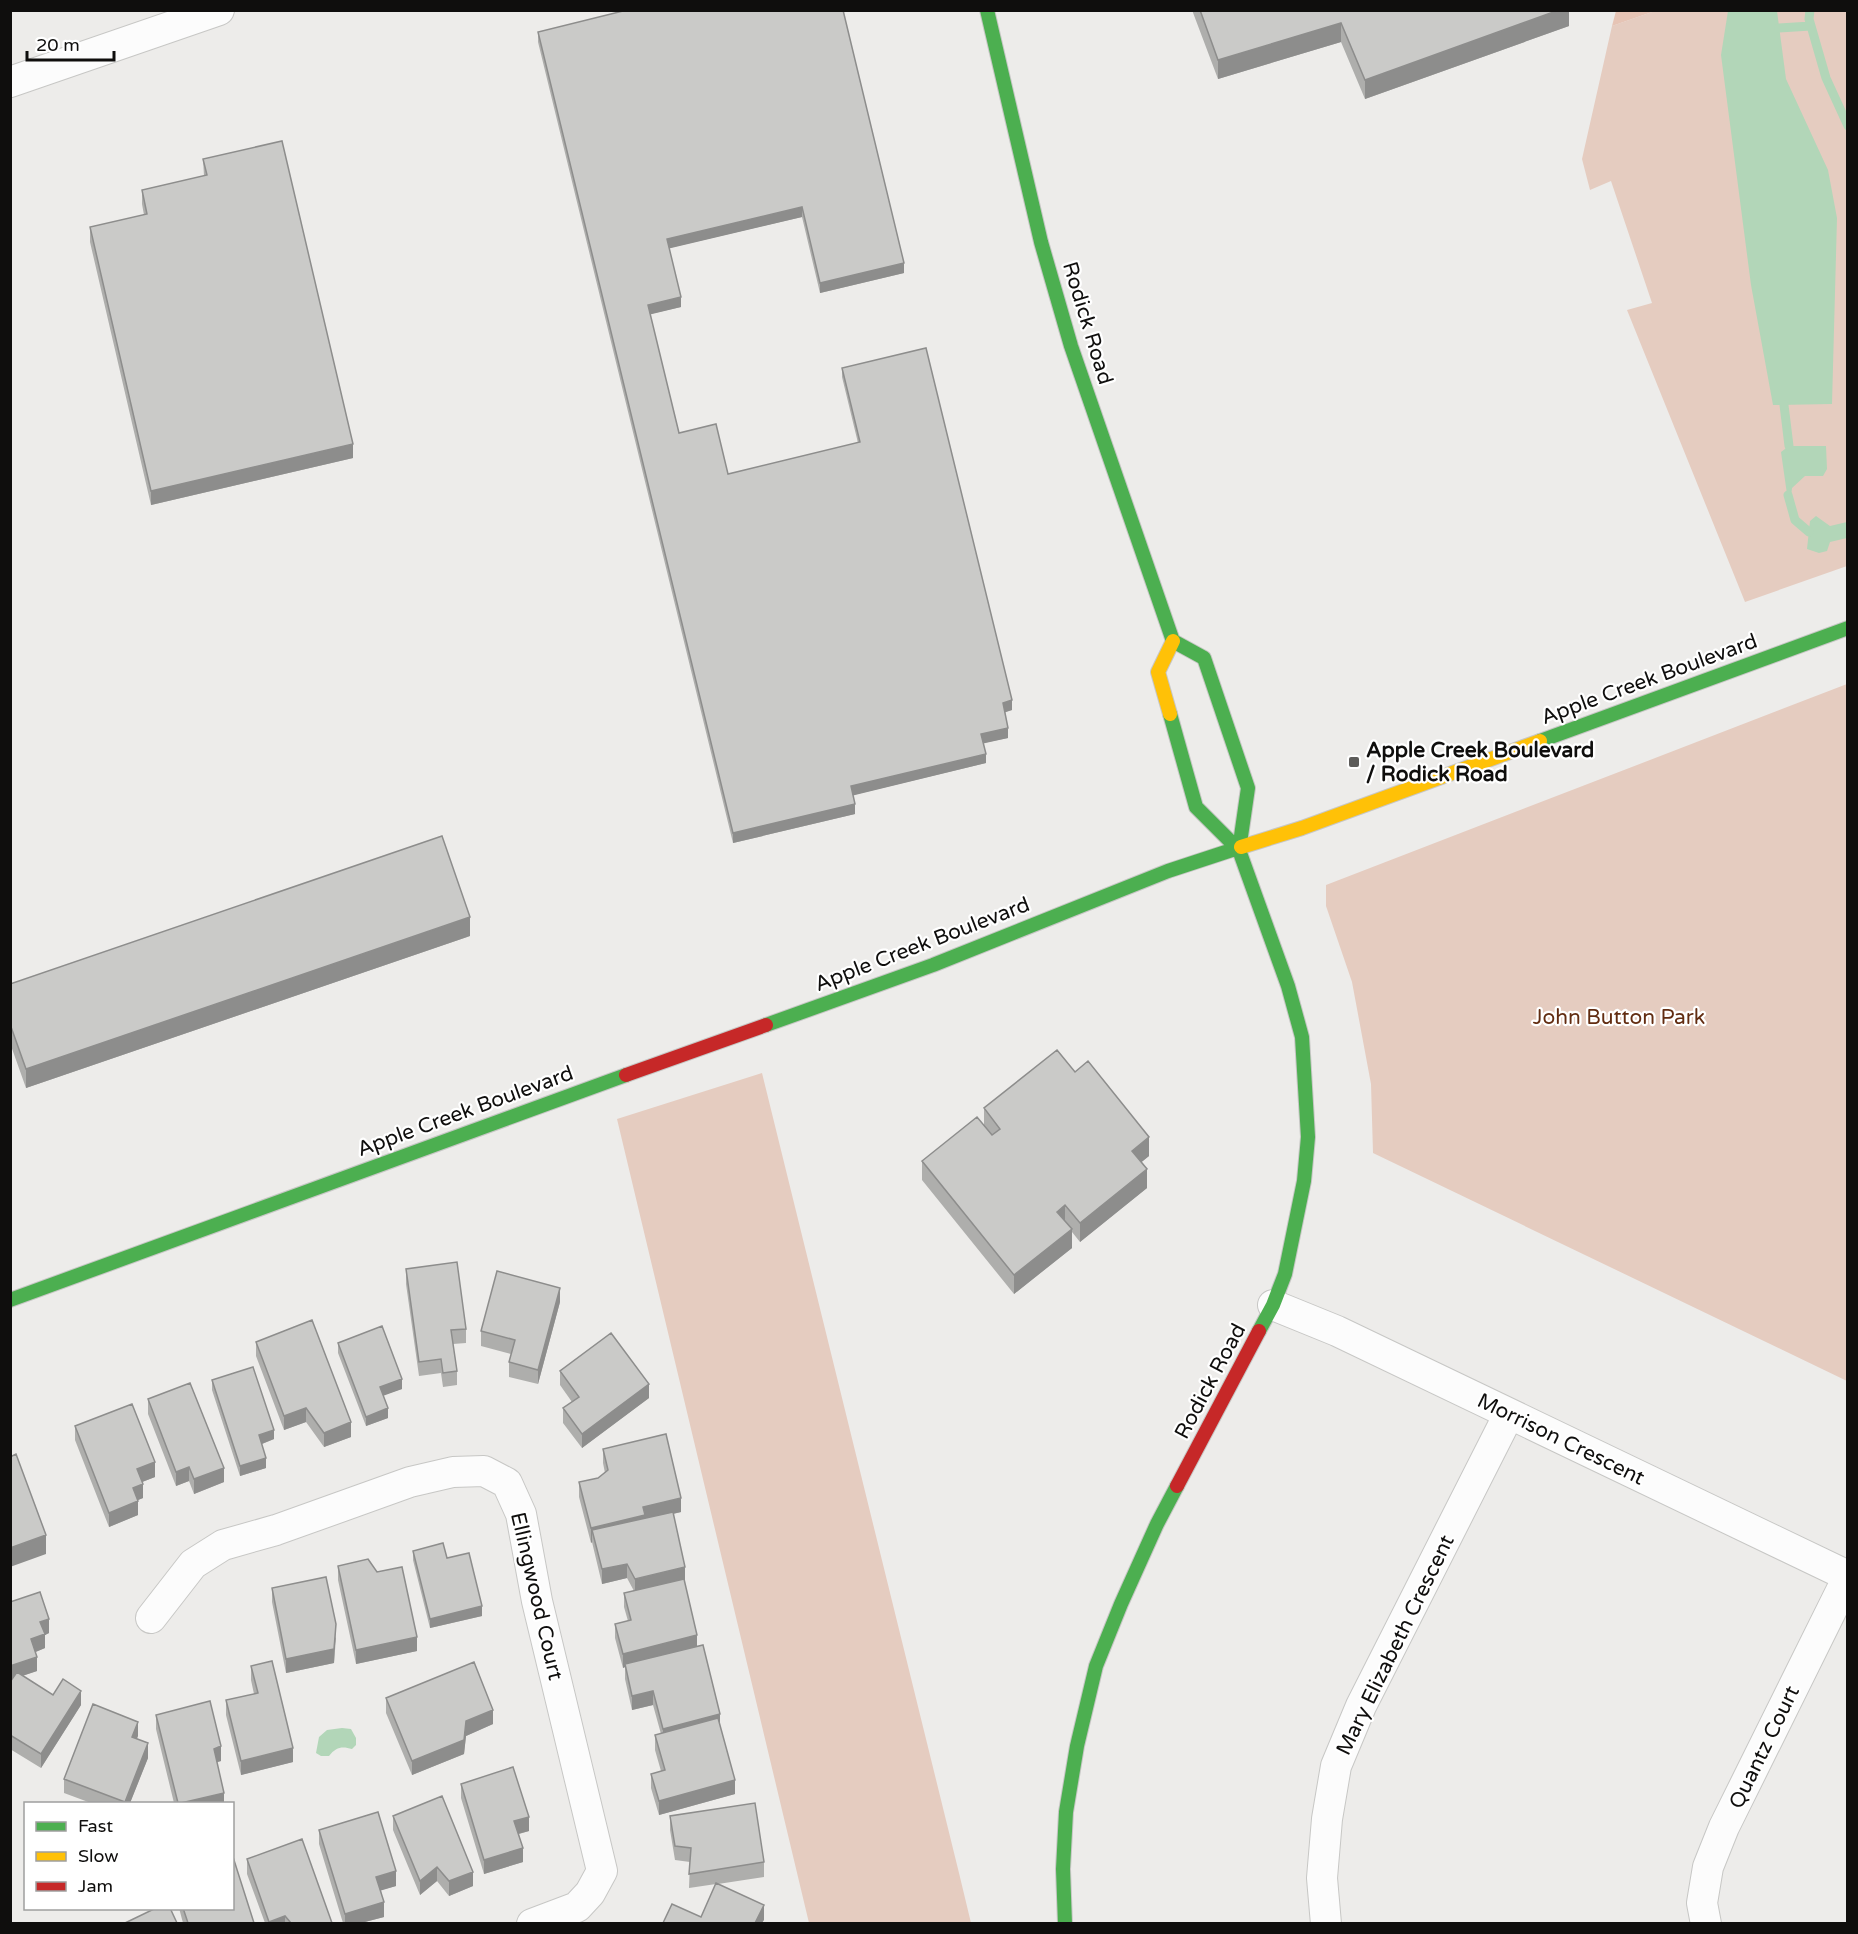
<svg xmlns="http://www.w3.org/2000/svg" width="1858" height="1934" font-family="'Varela Round',sans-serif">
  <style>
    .green { fill: #e5ccc0 }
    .forest { fill: #e6c4b5 }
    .water { fill: #b2d6b8 }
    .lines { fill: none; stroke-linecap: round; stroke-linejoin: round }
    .stream { stroke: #b2d6b8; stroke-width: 9 }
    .street-casing { stroke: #c7c7c5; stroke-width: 32 }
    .fast-casing { stroke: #c7c7c5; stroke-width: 16 }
    .slow-casing { stroke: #c7c7c5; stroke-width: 16 }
    .jam-casing { stroke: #c7c7c5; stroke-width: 16 }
    .street { stroke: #fcfcfc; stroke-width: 30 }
    .fast { stroke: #4caf50; stroke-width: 14 }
    .slow { stroke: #ffc107; stroke-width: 14 }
    .jam { stroke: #c62828; stroke-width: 14 }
    .wall { fill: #aeaeac }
    .shaded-wall { fill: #8d8d8c }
    .building { fill: #cacac8; stroke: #8d8d8c; stroke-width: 1.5 }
    .poi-dot { fill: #5d5c5a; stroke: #fff; stroke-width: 2 }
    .labels { text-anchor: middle; stroke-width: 4.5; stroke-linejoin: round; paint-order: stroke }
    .street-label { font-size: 21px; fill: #0f0e0d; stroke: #fff }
    .poi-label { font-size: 21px; font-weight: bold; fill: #0f0e0d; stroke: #fff; text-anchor: start }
    .park-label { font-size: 21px; fill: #622c11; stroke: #fff }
  </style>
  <rect width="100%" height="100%" fill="#edecea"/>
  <path class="green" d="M1655,11h192v555l-102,36 -118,-292 25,-7 -41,-122 -21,9 -8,-31 30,-133z
    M1847,684v697l-474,-228 -2,-69 -19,-102 -26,-76v-21z
    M762,1073l197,800 12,50h-162l-192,-804z"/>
  <path class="forest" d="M1616,11v-1l39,1 -43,15z"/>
  <path class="water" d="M1728,11h49l9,68 42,91 9,48 -5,186 -59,1 -22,-120 -30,-230z
    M1789,446h37l1,23 -4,7h-18l-13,12 -1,9 -4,-3 -6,-42z
    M1816,516l14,10 17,-4v16l-17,4 -3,9 -8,2 -12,-4 3,-28z
    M342,1728l9,1 5,9v7l-4,4c-10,-3 -16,-2 -23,7h-8l-5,-3 3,-16 8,-7z"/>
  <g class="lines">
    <path class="stream" d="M1810,10l-1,9 17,59 22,48
      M1779,28l32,-2
      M1784,405l5,41
      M1788,495l7,25 14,12"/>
    <defs>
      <path id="street" d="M10,82l209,-72
        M1273,1305l64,26 511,245
        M151,1618l42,-54 30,-19 53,-15 134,-48 43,-10 31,-1 23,12 14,31 16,87 65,270 -12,22 -13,14 -45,17
        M1326,1924l-4,-46 5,-59 9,-53 25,-60 148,-292
        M1706,1924l-4,-21 6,-36 16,-40 124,-250"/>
      <path id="fast" d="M987,10l54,232 30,104 102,295 31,17 44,130 -9,62
        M1170,714l26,93 43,43 49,136 14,51 6,100 -4,44 -19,93 -12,31 -14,26
        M1540,741l308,-113
        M766,1025l167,-60 235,-94 73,-24
        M10,1300l616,-225
        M1065,1924l-2,-55 3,-57 11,-66 19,-80 25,-62 36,-80 20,-38"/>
      <path id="slow" d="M1170,714l-12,-42 15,-31
        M1241,847l61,-19 238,-87"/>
      <path id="jam" d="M626,1075l140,-50
        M1177,1486l82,-155"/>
    </defs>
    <use href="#street" class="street-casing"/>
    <use href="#fast" class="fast-casing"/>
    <use href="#slow" class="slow-casing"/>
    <use href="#jam" class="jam-casing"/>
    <use href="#street" class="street"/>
    <use href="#fast" class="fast"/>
    <use href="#slow" class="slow"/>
    <use href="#jam" class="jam"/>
  </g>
  <path class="wall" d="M1192,10h377v16l-204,73 -24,-57 -123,37z
    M538,32l366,241 -84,20 -18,-76 -133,31 12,59 -31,7 29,119 49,41 130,-31 -16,-66v-9l170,342 -7,2 3,26 -25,5 3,20 -133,32 2,19 -122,29 -195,-801z
    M203,159l150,299 -202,47 -61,-263v-15l54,-12 -2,-11v-14l62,-14z
    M470,936l-444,152 -16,-45v-59z
    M1075,1072l74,84 -8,6 6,26 -67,54 -8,-10v16l-58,46 -92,-114v-19l62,-35v-18z
    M406,1269l60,60v14l-13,1 4,27v14l-14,2 -2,-14 -22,3 -13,-92z
    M560,1302l-22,82 -29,-7v-15l2,-8 -30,-8v-15z
    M256,1342l95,95 -27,10 -18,-25 -22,8 -28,-74z
    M338,1343l64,46 -19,6 5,23 -22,8 -28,-73z
    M560,1371l89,27 -67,50 -19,-25v-15l9,-6 -12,-17z
    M212,1380l62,59 -12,5 4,24 -26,8 -28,-86z
    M148,1399l76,83 -30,12 -5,-13 -13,5 -28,-72z
    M75,1426l80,51 -13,5 1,16 -5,2v15l-29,12 -34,-87z
    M603,1449l78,63 -8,2 12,68h-1l13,64 23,81 15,67 -76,21 -8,-27v-14l10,-3 -6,-21v-15l6,-1 -8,-29 -21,5 -7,-31v-12l-2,1 -8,-30v-14l13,-3 -4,-14v-14l10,-2 -7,-13 -25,6 -10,-42 -1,1 -12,-46v-15l19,-4 7,-5 -2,-10z
    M413,1551l34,7 35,58 -52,12 -17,-68z
    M338,1566l79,85 -61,13 -18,-84z
    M272,1588l64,50 -2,25 -48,10 -14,-71z
    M10,1602l39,31 -4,2v13l-10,4 2,19 -15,5 31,19 28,10 -40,63 -31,-19v-67l2,-3z
    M251,1666l42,96 -52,13 -15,-60v-15l28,-6 -3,-14z
    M386,1698l107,26 -27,12 -2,18 -52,21 -26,-62z
    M156,1715l65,46 -4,1 7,41h-50l-18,-74z
    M138,1736l-2,3 12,19 -18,45h-39l-27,-10v-14z
    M461,1784l68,47 -10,3 4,28 -39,12 -23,-76z
    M393,1816l80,70 -24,10 -12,-15 -17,14 -27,-65z
    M670,1816l94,46v15l-46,7 46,36 -63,-3 15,-33 -27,4 1,-26 -15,-2 -5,-30z
    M319,1830l77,56 -15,4 3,27 -23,6h-18l-24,-79z
    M247,1859l85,64h-67l-18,-49z
    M179,1908h53l22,15h-71z"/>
  <path class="shaded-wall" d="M1559,10h10v16l-204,73v-19z
    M1341,23v19l-123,37v-19z
    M802,207v10l-135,32v-10z
    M904,263v10l-84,20v-10z
    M681,297v10l-33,8v-10z
    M353,444v14l-202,47v-14z
    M1012,700v10l-9,3v-10z
    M1008,728v10l-27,6v-10z
    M986,754v9l-135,33v-10z
    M855,804v10l-122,29v-10z
    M470,917v19l-444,152v-19z
    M1149,1137v19l-17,14v-19z
    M1147,1169v19l-67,54v-19z
    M1065,1205v19l-8,-12z
    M1072,1229v19l-58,46v-19z
    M560,1288v14l-22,82v-14z
    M402,1379v10l-22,8v-10z
    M649,1384v14l-67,50v-14z
    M306,1408v14l-22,8v-14z
    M388,1408v10l-22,8v-9z
    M351,1422v15l-27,10v-14z
    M274,1430v9l-15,6v-10z
    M266,1458v10l-26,8v-10z
    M155,1462v15l-18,7v-15z
    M189,1467v14l-13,5v-14z
    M224,1468v14l-30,12v-15z
    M143,1484v14l-10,4v-14z
    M681,1498v14l-36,8 -53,10v12l-1,1v-15l52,-21z
    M138,1501v14l-29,12v-14z
    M46,1535v19l-36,13v-19z
    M627,1564v14l-25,6v-15z
    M685,1567v15l-50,11v-14z
    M482,1606v10l-52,12v-9z
    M49,1619v14l-4,2v13l-14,6v-15l9,-17z
    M336,1624l-2,39 -48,10v-14z
    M697,1635v14l-72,15v3l-2,1v-14z
    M417,1637v14l-61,13v-14z
    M37,1657v14l-27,9v-14z
    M81,1691v14l-40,63v-14z
    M653,1691v14l-21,5v-14z
    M493,1710v14l-27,12 -2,18 -52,21v-14l54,-40z
    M720,1714v15l-57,14v-14z
    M138,1722v14l-6,16v-15z
    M148,1743v15l-18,45h-5z
    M221,1746v15l-7,2v-14z
    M293,1748v14l-52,13v-14z
    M735,1780v14l-76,21v-14z
    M224,1793v10h-43z
    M529,1817v14l-15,4v-14z
    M523,1848v14l-39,12v-14z
    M437,1867v14l-17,14v-14z
    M396,1871v15l-20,6v-15z
    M473,1872v14l-24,10v-15z
    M384,1902v15l-23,6h-16v-9z
    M764,1905v15l-2,3h-7z
    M285,1916v7h-16v-1z"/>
  <path class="building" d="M627,10h216l61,253 -84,20 -18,-76 -135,32 14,58 -33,8 31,128 37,-9 12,50 132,-32 -18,-74 84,-20 86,352 -9,3 5,25 -27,6 5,20 -135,32 4,18 -122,29 -195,-801z
    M1200,10h359l-194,70 -24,-57 -123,37z
    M282,141l71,303 -202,47 -61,-264 57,-13 -5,-24 65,-15 -4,-16z
    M442,836l28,81 -444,152 -16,-45v-40z
    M1057,1050l18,22 13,-11 61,76 -17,14 15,18 -67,54 -15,-18 -8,7 15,17 -58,46 -92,-114 55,-44 15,18 8,-6 -16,-21z
    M457,1262l9,67 -15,1 6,41 -14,2 -2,-14 -22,3 -13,-93z
    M497,1271l63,17 -22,82 -29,-8 6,-22 -34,-9z
    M312,1320l39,102 -27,11 -18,-25 -22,8 -28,-74z
    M382,1326l20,53 -22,8 8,21 -22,9 -28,-74z
    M611,1333l38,51 -67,50 -19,-26 16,-11 -19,-26z
    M253,1367l21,63 -15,5 7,23 -26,8 -28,-86z
    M190,1383l34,85 -30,11 -5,-12 -13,5 -28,-73z
    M132,1404l23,58 -18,7 6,15 -10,4 5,13 -29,12 -34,-87z
    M666,1434l15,64 -38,9 2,8 -54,13 -12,-46 19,-4 10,-8 -5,-21z
    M16,1454l30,81 -36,13v-91z
    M673,1512l12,55 -50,12 -8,-15 -25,5 -10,-39z
    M443,1543l4,15 22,-5 13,53 -52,13 -17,-68z
    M368,1559l9,13 25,-5 15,70 -61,13 -18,-84z
    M326,1577l10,47 -2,25 -48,10 -14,-71z
    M684,1579l13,56 -74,19 -8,-30 16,-4 -7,-27z
    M40,1592l9,27 -9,3 5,12 -14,5 6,18 -27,9v-64z
    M703,1645l17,69 -57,15 -10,-38 -21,5 -7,-32z
    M272,1661l21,87 -52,13 -15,-61 32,-7 -7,-27z
    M474,1662l19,48 -27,11 -2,19 -52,21 -26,-63z
    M17,1672l36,23 10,-16 18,12 -40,63 -31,-19v-53z
    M210,1701l11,45 -7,3 10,44 -43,10h-3l-22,-88z
    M93,1704l45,18 -6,15 16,6 -23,59 -61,-23z
    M718,1718l17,62 -76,21 -8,-27 14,-4 -10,-35z
    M513,1767l16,50 -15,4 9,27 -39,12 -23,-76z
    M442,1796l31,76 -24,9 -12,-14 -17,14 -27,-65z
    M755,1803l9,59 -75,12 2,-26 -16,-2 -5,-30z
    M378,1812l18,59 -20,6 8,25 -39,12 -26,-84z
    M302,1839l30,84h-41l-6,-7 -16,6 -22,-63z
    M233,1857l21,66h-66l-5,-15h49z
    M716,1883l48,22 -9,18h-92l9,-19 29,13z
    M156,1908h14l7,15h-52z"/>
  <rect class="poi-dot" x="1348" y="756" width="12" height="12" rx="3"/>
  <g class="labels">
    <g class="street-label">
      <text transform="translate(1088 323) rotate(73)" y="7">Rodick Road</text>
      <text transform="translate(1649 679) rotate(-20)" y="7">Apple Creek Boulevard</text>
      <text transform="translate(922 944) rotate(-21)" y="7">Apple Creek Boulevard</text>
      <text transform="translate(465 1111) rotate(-20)" y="7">Apple Creek Boulevard</text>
      <text transform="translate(1210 1381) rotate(-62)" y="7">Rodick Road</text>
      <text transform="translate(1561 1439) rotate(26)" y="7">Morrison Crescent</text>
      <text transform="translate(537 1596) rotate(77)" y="7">Ellingwood Court</text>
      <text transform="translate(1395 1645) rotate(-64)" y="7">Mary Elizabeth Crescent</text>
      <text transform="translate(1764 1747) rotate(-64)" y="7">Quantz Court</text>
    </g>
    <g class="poi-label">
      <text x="1366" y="757">Apple Creek Boulevard<tspan x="1366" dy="24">/ Rodick Road</tspan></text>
    </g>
    <g class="park-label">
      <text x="1619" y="1024">John Button Park</text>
    </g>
  </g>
  <rect width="1858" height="1934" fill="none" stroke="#0f0e0d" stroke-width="24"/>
  <rect x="24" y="1802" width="210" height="108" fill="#ffffff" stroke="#9f9f9e" stroke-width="1.5"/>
  <rect x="36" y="1822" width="30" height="9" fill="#4caf50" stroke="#9f9f9e" stroke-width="1.5"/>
  <text x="78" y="1832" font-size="18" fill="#0f0e0d">Fast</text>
  <rect x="36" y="1852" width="30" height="9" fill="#ffc107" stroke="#9f9f9e" stroke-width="1.5"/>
  <text x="78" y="1862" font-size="18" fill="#0f0e0d">Slow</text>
  <rect x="36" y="1882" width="30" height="9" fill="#c62828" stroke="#9f9f9e" stroke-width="1.5"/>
  <text x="78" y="1892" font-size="18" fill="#0f0e0d">Jam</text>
  <path d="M27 51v9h87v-9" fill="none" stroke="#0f0e0d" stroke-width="3"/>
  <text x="36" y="51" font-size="18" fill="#0f0e0d" stroke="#ffffff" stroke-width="4.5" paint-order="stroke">20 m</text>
</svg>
